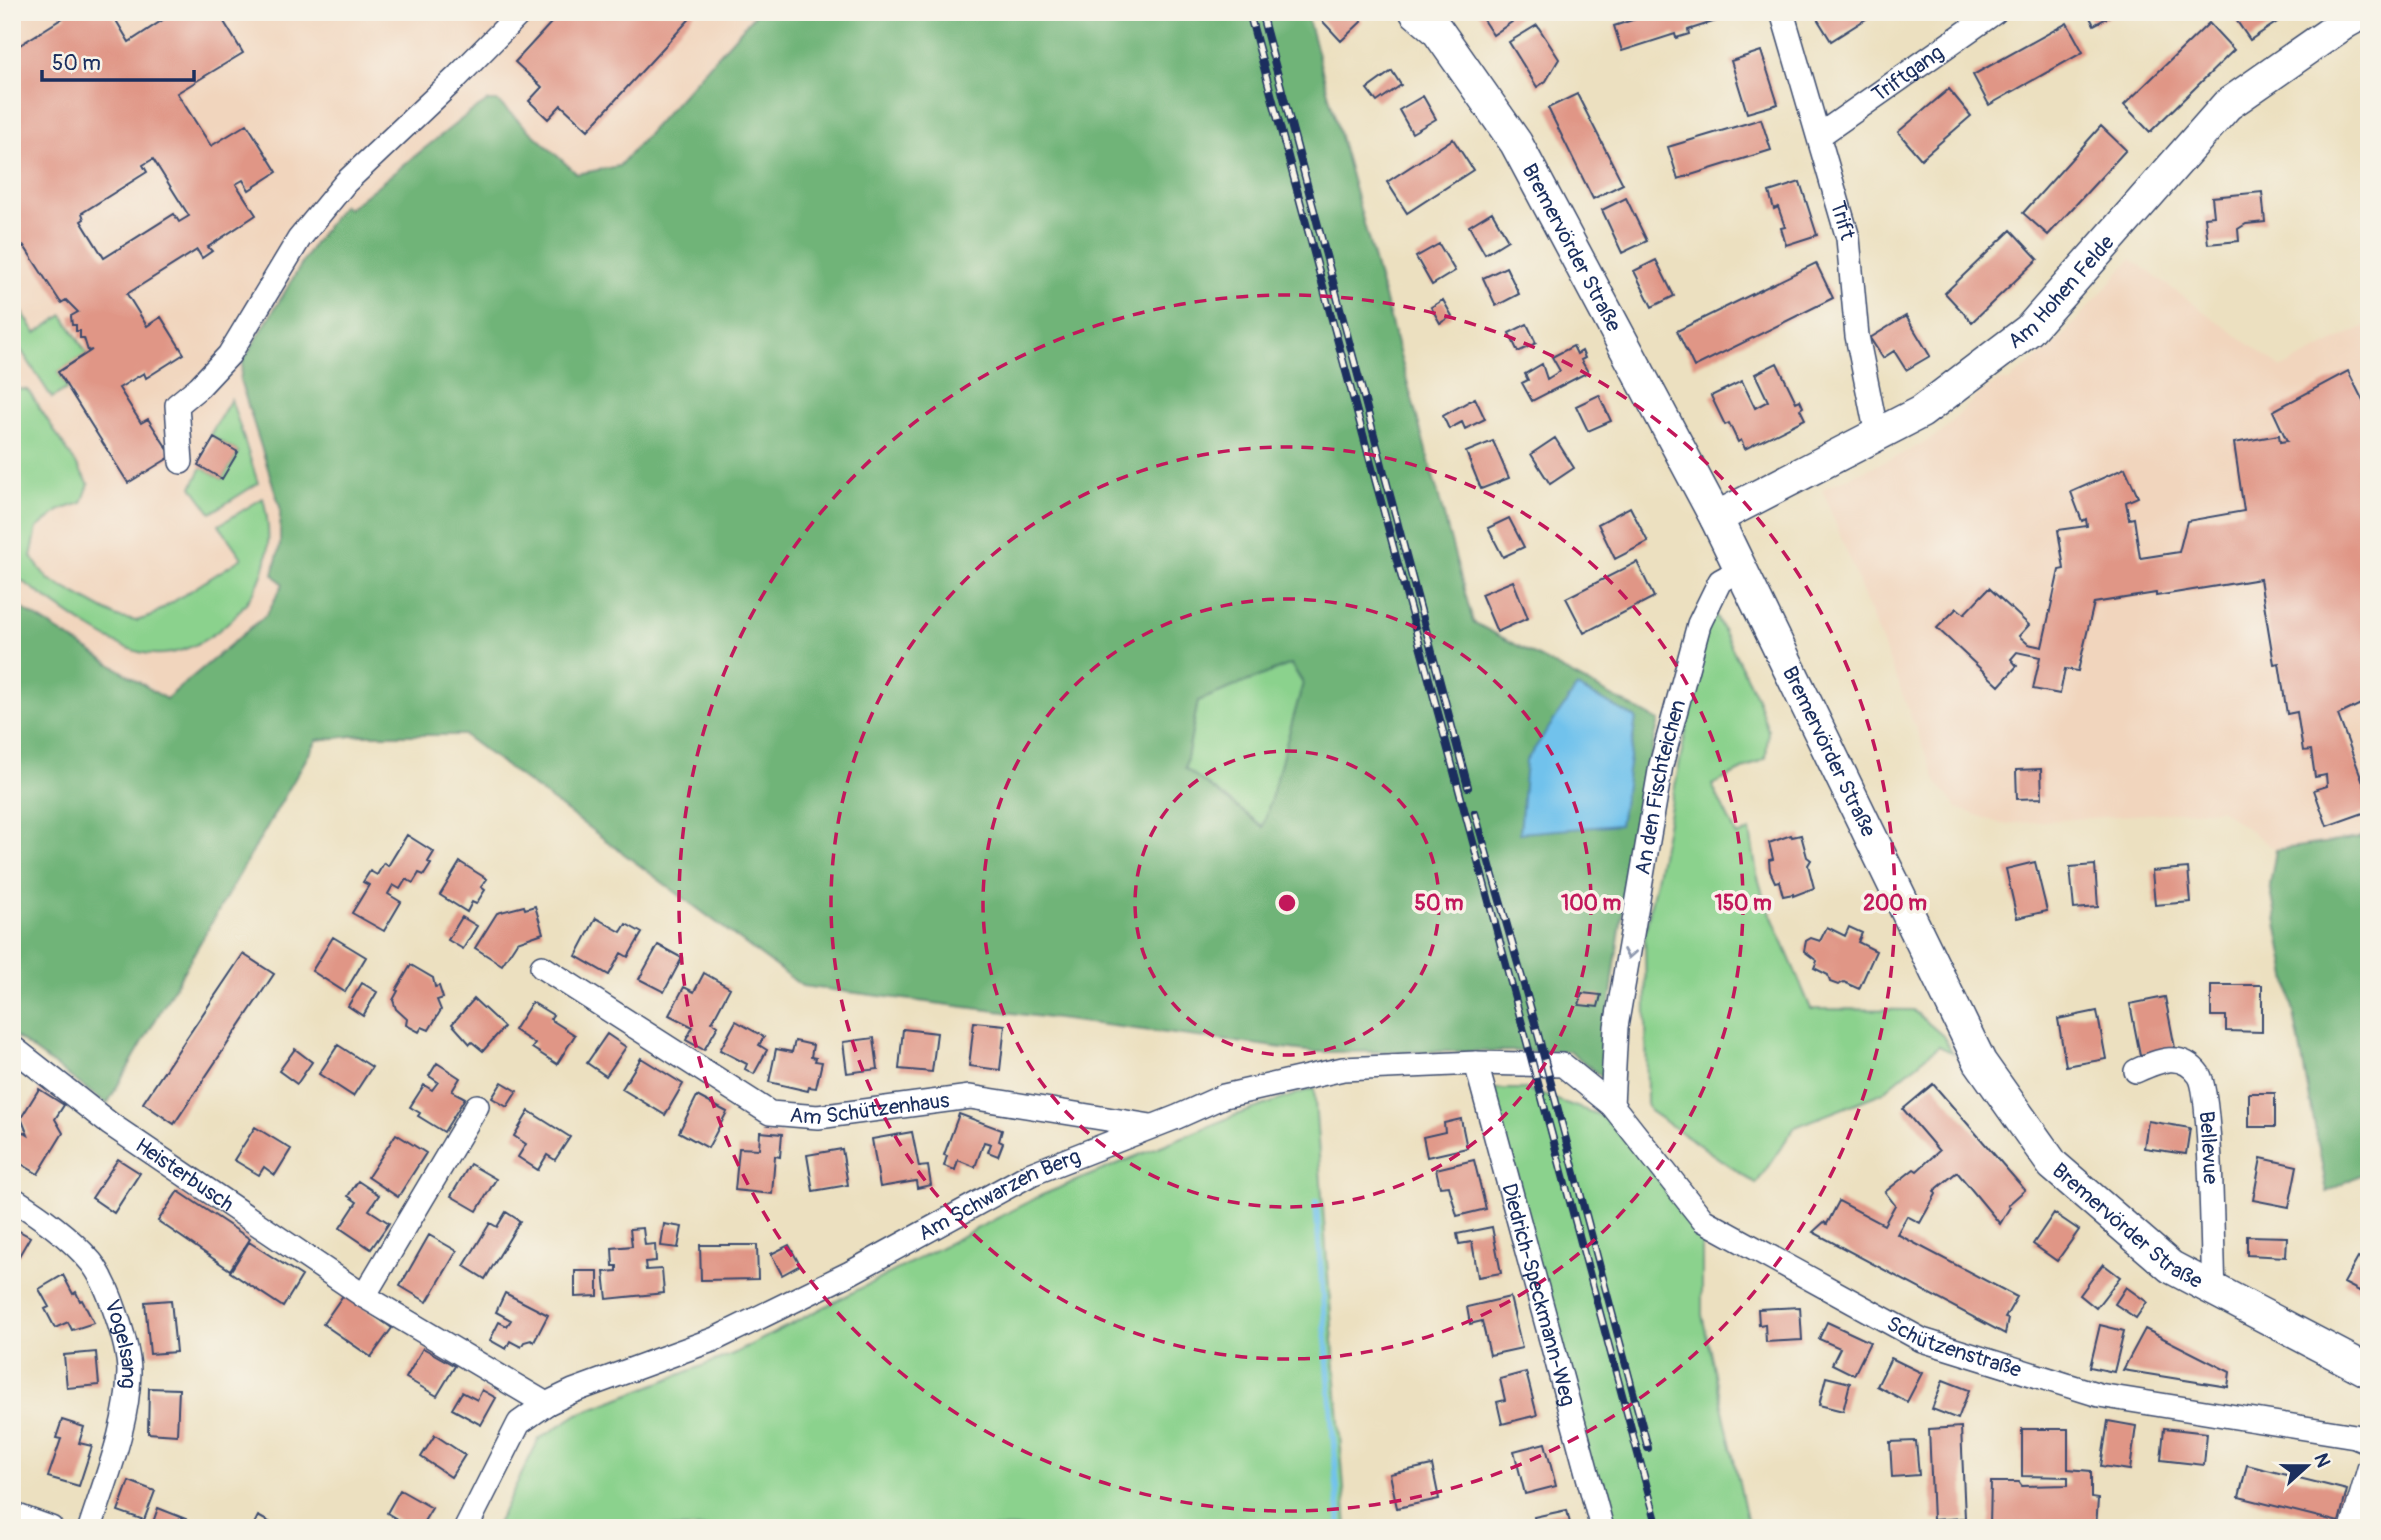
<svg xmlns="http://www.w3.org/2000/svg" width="2381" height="1540" font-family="Pangolin,sans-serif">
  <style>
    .built { fill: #f1d5bd }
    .green { fill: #8bd28d; stroke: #538076; stroke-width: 2 }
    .forest { fill: #70b478; stroke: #46726b; stroke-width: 2; fill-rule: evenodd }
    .water { fill: #71c2ec; stroke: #4678a5; stroke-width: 2 }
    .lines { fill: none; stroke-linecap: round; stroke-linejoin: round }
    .stream { stroke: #71c2ec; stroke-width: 6 }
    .building { fill: #e09686; fill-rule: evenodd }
    .street-casing { stroke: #3a4a6d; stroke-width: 26 }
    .secondary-casing { stroke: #3a4a6d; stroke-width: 35 }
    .street { stroke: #fff; stroke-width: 23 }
    .secondary { stroke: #fff; stroke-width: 32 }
    .rail-casing { stroke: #1b2f5e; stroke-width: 8 }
    .rail { stroke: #f7f3e8; stroke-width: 5; stroke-dasharray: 16; stroke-linecap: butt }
    .oneway { stroke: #8d97ae }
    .ring { fill: none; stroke: #c2185b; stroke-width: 3.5; stroke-dasharray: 12 9 }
    .labels { text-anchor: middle; stroke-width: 7; stroke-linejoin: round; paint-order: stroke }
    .street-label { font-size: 21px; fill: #1b2f5e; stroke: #f7f3e8 }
    .centre { fill: #c2185b; stroke: #f7f3e8; stroke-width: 3.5 }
    .ring-label { font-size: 21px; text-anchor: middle; font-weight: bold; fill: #c2185b; stroke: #f7f3e8; stroke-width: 7; stroke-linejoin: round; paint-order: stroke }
  </style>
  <rect width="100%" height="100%" fill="#f7f3e8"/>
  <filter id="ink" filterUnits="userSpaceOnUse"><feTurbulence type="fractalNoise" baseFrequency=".0143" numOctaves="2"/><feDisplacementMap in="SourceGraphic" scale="14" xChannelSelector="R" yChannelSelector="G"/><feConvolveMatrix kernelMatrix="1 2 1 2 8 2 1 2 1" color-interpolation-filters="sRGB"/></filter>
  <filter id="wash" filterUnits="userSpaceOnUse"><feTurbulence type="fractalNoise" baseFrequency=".00686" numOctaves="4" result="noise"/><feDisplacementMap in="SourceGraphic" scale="28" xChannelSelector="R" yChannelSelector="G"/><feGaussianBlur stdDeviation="1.57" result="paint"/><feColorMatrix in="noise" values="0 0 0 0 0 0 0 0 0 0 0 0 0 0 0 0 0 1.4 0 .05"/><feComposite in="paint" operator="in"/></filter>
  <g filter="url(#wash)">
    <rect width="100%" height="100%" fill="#ece0c0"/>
    <path class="built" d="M12,12h745l-137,154 -43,8 -79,-73 -30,13 -121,95 -3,-4 -101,156 -3,19 40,127v38l-7,29 11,9 -17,31 -101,85 -154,-97z
      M2131,259l151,109 87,-44v509l-10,5 -83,12 -56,-41 -218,15 -45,-16 -20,-25 -115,-294 84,-37 35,-19 37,-38 21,-14h10l51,-42z"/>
    <path class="green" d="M14,299l22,34 27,-18 24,39 -29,18 10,16 -16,10 -40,-62z
      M19,389l9,1 61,94 -7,19 -22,7 -23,18 -6,29 17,22 69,38 19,4 13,-4 93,-59 -23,-33 44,-27c7,27 8,58 -4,84 -20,41 -72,82 -120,70 -36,-9 -94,-56 -127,-78v-179z
      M231,399l27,84 -47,30 -19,-26 10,-20 20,12 16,-27 -28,-17z
      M1715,614l42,84 11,33 -2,27 -54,27 25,51 13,-5 7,43 7,24 47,111 102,1 30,26 10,17 -14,-7 -57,47 -87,34 -39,57 -106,-73 -3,-8 -2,-169 64,-316z
      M1291,664l12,20 -39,143 -79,-59 13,-67z
      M1314,1088l33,440h-852l44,-89 39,-25 155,-60 309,-159 194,-80z
      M1487,1089h39l85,30 91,115v81l47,213h-143z"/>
    <path class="forest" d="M757,12h549l167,610 186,99c-12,46 -20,92 -28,138 -12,72 -23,145 -28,219l-33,-27 -256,1 -512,-66 -338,-251h-103l-44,5 -210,364 -95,-70v-432l154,97 101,-85 16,-30 -10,-10 7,-29v-38l-40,-127 3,-19 72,-119 28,-37 5,4 120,-95 20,-13h9l80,73 42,-8zM1291,664l12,19 -40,144 -78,-59 13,-67z
      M2369,833v337l-42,22 -57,-307 6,-35 83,-12z"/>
    <path class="water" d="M1577,687l59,31 -16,107 -100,8 6,-72z"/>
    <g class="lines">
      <path class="stream" d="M1316,1202l24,326"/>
    </g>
    <g id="blocks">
      <path class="building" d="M63,12h48l18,30 46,-30h43l25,41 -66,40 34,53 36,-22 30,48 -28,18 -6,-10 -7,4 20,31 -48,32 4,4 -10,7 -5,-8 -70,44 20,32 14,-9 23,37 -38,24 -2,-5 -25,15 22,35 7,-4 24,37 -44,27 -70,-111 34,-22 -4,1 -4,-13h-4v-7h-4v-6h-4l-1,-9 7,-4 -12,-12 -5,3 -37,-57 -11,8 6,10 -7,4v-218l54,-34zM153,159l36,57 -10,6 -5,-8 -70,44 -23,-37 3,-2 -2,-6 65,-41 -4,-7z
        M561,12h135l-108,118 -27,-25 -13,14 -19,-18 13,-14 -27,-25z
        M1314,12h39l9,9 -21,20z
        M1478,12h38l3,5 -26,18z
        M1657,12h84v1l-53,17 1,4 -13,4 -1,-4 -53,17 -8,-25z
        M1813,12h64l-46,29z
        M2087,12h31l-24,13z
        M2235,12h57l-42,28 -18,-26z
        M2067,23l16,29 -94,53 -16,-30z
        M2209,23l25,27 -84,82 -26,-27z
        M1537,25l22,34 -13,22 -9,6 -28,-45z
        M1761,51l17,53 -31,9 -16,-52z
        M1392,71l9,14 -24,17 -10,-13z
        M1949,89l22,27 -50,43 -23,-27z
        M2363,89h6v27l-3,1z
        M1577,94l46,90 -30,15 -45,-91z
        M1423,96l13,23 -24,14 -13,-23z
        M1761,119l10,31 -93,29 -10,-32z
        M2101,126l25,24 -78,85 -25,-22z
        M1453,139l20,31 -66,43 -20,-31z
        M1800,182l17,53 -31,10 -5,-17 4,-1 -7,-20 -4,2 -5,-17z
        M2262,192l3,30 -19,2 -8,5 1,12 -31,3 -3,-27 9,-1 -2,-19z
        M1626,198l21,43 -25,12 -20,-43z
        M1492,212l16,28 -23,14 -16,-28z
        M2011,230l27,29 -66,63 -27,-29z
        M1439,244l16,27 -23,14 -16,-28z
        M1656,260l18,36 -22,11 -18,-36z
        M1816,263l17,35 -139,69 -17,-36z
        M1506,267l13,27 -23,12 -13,-28z
        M1443,300l9,16 -12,7 -9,-16z
        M1906,316l24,40 -24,14 -12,-19 -11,7 -13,-20z
        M1527,324l9,19 -18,9 -9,-19z
        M1573,346l4,8 5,-3 3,7 -4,2 7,12 -56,29 -10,-18 6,-3 -3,-6 17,-10 5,15 13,-8 -8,-14z
        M1777,363l19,39 4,-2 3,7 -3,2 5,10 -60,30 -4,-9 -3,2 -9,-19 -4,2 -14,-29 31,-15 13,27 13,-7 -13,-27z
        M2348,371l21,42v287l-31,15 31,83v13l-42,15 -13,-36 13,-4 -1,-11 -11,2 -4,-27 -8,1 -6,-39 -10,2 -8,-51 -5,1 -14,-85 -104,17v-3l-62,10 -16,68 -13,-2 -5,25 -27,-5 7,-32 -23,-5 -6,7 6,7 -18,20 -62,-58 20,-20 7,6 25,-26 40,37 -10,11 9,8 14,3 17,-77 5,-1 -6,-39 29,-4 -1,-7 -4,2 -11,-29 54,-24 13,29 -12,5 3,17 5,-1 6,40 39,-6 8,-31 57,-10 -10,-68 45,-8 1,7 7,-1 -14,-30z
        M1599,395l12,26 -23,10 -12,-25z
        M1475,398l10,21 -20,10 -3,-7 -13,7 -6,-13z
        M214,438l24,14 -16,27 -24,-14z
        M1555,438l19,30 -24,16 -19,-30z
        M1493,441l16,37 -28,11 -15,-37z
        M1630,507l18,35 -33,17 -17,-35z
        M1509,518l15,29 -21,10 -15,-29z
        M1637,562l17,35 -70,36 -18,-35z
        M1513,581l15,37 -31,14 -16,-38z
        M2041,769l1,29 -25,1 -1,-29z
        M407,835l27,17 -6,10 3,2 -7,11 -5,-2 -6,10 -7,-4 -6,10 -7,-4 -5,9 13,8 -17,29 -32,-18 17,-28 -6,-3 7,-11 7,4 7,-12 4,3z
        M1791,835l1,2 9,-2 6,22 4,3 -3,5 6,23 -21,8v-2l-10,2 -4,-15 -4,1 -5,-11 -1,-11 4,-1 -4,-16z
        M460,862l27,17 -6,8 4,3 -9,14 -4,-2 -5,10 -27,-17z
        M2035,862l12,49 -30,7 -11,-49z
        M2095,865l3,42 -24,2 -4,-42z
        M2188,868l3,34 -36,3 -3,-34z
        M524,906l1,3 10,-3 8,27 -26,9 -15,23 -27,-17 22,-35z
        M462,917l15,9 -14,23 -15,-9z
        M596,918l25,14 5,-8 16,9 -14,24 -7,-4 -12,22 -33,-19z
        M1827,927l18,9 4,-9 13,6 -4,9 18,9 -17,38 -15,-7 -6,3 -8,-3 -2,-7 -14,-7 3,-7 -13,-10 2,-10 5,-3 9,3z
        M333,937l33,20 -21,35 -33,-21z
        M658,945l24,13 -18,34 -25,-13z
        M243,954l31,20 -100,150 -31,-21z
        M411,965l22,13 2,9 4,-1 4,12 -6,2 4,10 -12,20 -7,-3 -3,5 -13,-7 1,-6 -11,-10 -3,-9 5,-9 -2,-1z
        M704,973l26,15 -18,34 6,4 -14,24 -18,-10 7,-13 -24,-12 15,-28 10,5z
        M362,983l15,9 -14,24 -15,-10z
        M2211,985h51v47l-36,-1v-15h-15z
        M1582,993l19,2 -3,12 -19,-2z
        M2165,997l10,51 -35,7 -10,-51z
        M474,999l30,28 -21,24 -11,-9 -2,2 -18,-20z
        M532,1002l21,13 -3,4 25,16 -18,29 -25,-16 3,-4 -21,-14z
        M2097,1011l9,48 -40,7 -8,-47z
        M736,1021l28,16 -5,8 8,5 -13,24 -9,-5 2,-5 -27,-14z
        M974,1022l31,3 -5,45 -31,-4z
        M903,1029l34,4 -5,39 -33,-3z
        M607,1034l19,13 -20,29 -19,-13z
        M874,1038l4,31 -31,4 -4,-31z
        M795,1041l18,4 -2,12 5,1 -1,3 7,1 -6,26 -7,-1 -1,4 -39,-9 7,-33 16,3z
        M338,1045l34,22 -19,29 -34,-22z
        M295,1049l17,13 -15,22 -18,-13z
        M641,1058l42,26 -18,31 -43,-26z
        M437,1063l23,15 -8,13 13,7 -21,34 -26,-16 2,-3 -10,-6 14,-22 8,5 6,-8 -9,-6z
        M502,1082l15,9 -10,16 -15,-9z
        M1933,1084l92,106 -17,15 2,2 -10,17 -43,-52 -23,19 2,3 -16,29 -13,-7 -10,18 120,63 -12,21 3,1 -3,15 -192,-102 11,-10 3,2 12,-23 45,24 11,-20 -10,-13 29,-23 3,2 22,-20 -36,-42z
        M39,1089l25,16 -9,14 8,14 -25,41 -25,-15 4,-6 -5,-3v-12l6,-9 10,6 -7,-17z
        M2249,1093h26v34h-26z
        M697,1096l30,16 -19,36 -29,-16z
        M529,1111l41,26 -15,23 -8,-5 -9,15 -20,-13 8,-13 -12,-8z
        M959,1114l43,16 -3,11 4,2 -5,13 -10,-4 3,-8 -7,-2 -9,25 -17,-7 -3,10 -11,-4 3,-10 -3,-1z
        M1461,1119l6,29 -40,9 -4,-20 22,-5 -1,-9z
        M2148,1121l42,7 -4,26 -42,-6z
        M255,1127l36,22 -16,26 -11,-8 -5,8 -25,-15z
        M760,1132l22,2 -2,23 -5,-1 -3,38 -37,-4 4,-42 20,1z
        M912,1132l7,35 9,-1 3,19 -14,3 -1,-7 -36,6 -8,-48z
        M396,1134l30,19 -28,44 -30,-20z
        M842,1149l6,36 -35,6 -6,-36z
        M2261,1158l36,8 -8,41 -36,-7z
        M118,1159l22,14 -26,40 -22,-15z
        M1474,1160l12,49 -29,7 -8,-30 -9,1 -4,-18z
        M470,1164l26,15 -19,32 -26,-15z
        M358,1181l21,14 -10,15 20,13 -18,26 -31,-21 17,-26 -9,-6z
        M178,1191l72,48 -20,31 -72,-49z
        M506,1212l14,9 -35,58 -21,-13 26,-43 7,4z
        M2054,1213l25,17 -22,31 -24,-17z
        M664,1224l18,3 -4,21 -17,-2z
        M12,1227l18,10 -18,31z
        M1492,1227l9,46 -23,4 -6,-35 -13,2 -2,-10z
        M643,1228l2,17 10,-1 1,17 -11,1 1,8 16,-1 2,24 -57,6 -3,-27 13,-1v-5h-4l-1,-18 20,-2 -2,-17z
        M429,1235l28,16 -30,51 -27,-16z
        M2247,1236l40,1 -1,20 -39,-2z
        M249,1242l53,34 -19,31 -53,-35z
        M700,1245h57l1,34 -57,1z
        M789,1245l11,20 -18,10 -11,-21z
        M2358,1258l11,5v33l-25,-13z
        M2103,1264l17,13 -24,31 -16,-13z
        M575,1271h23v25l-23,1z
        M63,1275l10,19 3,-2 4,9 2,-1 12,23 -22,7 -4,-8 -13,6 -10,-19 4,-2 -10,-18z
        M2126,1287l21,15 -11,16 -21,-14z
        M505,1293l43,22 -14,27 -3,-2 -7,2 -3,5 -11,-6 -4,8 -16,-9 9,-18 8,4 4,-6 -15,-8z
        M344,1294l48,34 -21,29 -48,-33z
        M1510,1297l12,51 -32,7 -8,-34 -12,3 -3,-17z
        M171,1300l5,52 -26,2 -5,-52z
        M1800,1307l2,33 -36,2 -1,-18 -6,1 -1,-16z
        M1827,1322l43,20 -16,33 -22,-11 8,-16 -21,-9z
        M2100,1325l24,6 -10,41 -24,-5z
        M2145,1329l85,43 -2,15 -105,-17z
        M423,1348l32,18 -18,30 -31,-18z
        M96,1352l3,33 -32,3 -3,-33z
        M1891,1358l31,15 -15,29 -30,-16z
        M1526,1372l11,43 -35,9 -5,-22 8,-2 -5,-21z
        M1826,1377l24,6 -7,28 -24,-6z
        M1943,1380l26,10 -11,29 -26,-10z
        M149,1388l30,1 -2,46 -29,-2z
        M482,1390l14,8 -15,27 -29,-16 10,-17 15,8z
        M62,1420l22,7 -5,16 13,3 -13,40 -31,-9 13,-38 -5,-1z
        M2108,1421l28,5 -6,44 -29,-4z
        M1961,1427l4,91 -32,2 -4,-91z
        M2164,1428l43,5 -3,32 -43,-5z
        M2022,1429h46v40l23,2v27l7,1 -2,29 -106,-2 1,-44h28l3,4 46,-1v-8l-46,-1z
        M435,1435l30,20 -14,22 -30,-20z
        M1916,1441l3,34 -27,2 -2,-35z
        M1545,1443l11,43 -31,8 -11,-43z
        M1432,1465l7,34 -42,9 -7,-34z
        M2247,1465l100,25 -8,32 -100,-25z
        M129,1481l26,10 -11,29 -26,-9z
        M400,1490l32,18 -12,20h-8l-25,-15z
        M158,1508l28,11 -3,9h-32z
        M1567,1510l4,18h-35l-2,-11z
        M258,1516l22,12h-28z"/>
    </g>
  </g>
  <g filter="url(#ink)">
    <use href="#blocks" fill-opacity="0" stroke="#3a4a6d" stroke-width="2"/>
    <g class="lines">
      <defs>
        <g id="street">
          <path id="s1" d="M1782,12l66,226 9,98 20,99"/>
          <path id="s2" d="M1820,135l175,-123"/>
          <path d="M181,462l-4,-57 22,-18 30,-32 70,-116 47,-57 111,-105 64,-65"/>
          <path id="s3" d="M542,967l228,146 48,4 152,-20 181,29"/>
          <path id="s4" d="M12,1047l98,77 254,172 182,108"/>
          <path id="s5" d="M1476,1063l126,465"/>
          <path id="s6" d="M2136,1071c22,-10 45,-21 63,4 13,19 13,181 15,215"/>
          <path id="s7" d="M1612,1105l4,-78 45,-262 38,-141 21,-43 20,-11"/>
          <path id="s8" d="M12,1198c28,18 57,38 79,64 17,20 38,84 38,110 -1,54 -23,106 -39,156"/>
          <path d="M364,1296l113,-190"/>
          <path d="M12,1514l39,14"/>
          <path id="s9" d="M466,1528l53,-105 27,-19 27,-13 142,-52 135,-66 181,-99 146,-57 47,-21 119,-27 133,-6 87,2 49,40 91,115 219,120 177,55 256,41 14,6"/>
          <path d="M2352,1528l17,-59"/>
        </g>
        <g id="secondary">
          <path id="s10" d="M1416,12l21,18 79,113 200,375 264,544 73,103 118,102 198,104"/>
          <path id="s11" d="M1716,518l205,-106 108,-82 198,-225 119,-83 18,-10"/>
        </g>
      </defs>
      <use href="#street" class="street-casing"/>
      <use href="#secondary" class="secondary-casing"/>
      <use href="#street" class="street"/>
      <use href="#secondary" class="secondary"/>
      <defs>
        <path id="rail" d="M1249,12l409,1516
          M1261,12l207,775
          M1475,813l61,214 112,421"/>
      </defs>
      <use href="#rail" class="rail-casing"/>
      <use href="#rail" class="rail"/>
    </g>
    <defs><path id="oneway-chevron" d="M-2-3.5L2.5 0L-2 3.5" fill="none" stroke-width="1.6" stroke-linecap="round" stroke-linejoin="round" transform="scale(1.75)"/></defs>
    <use class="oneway" href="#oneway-chevron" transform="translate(1629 954) rotate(100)"/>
  </g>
  <g class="ring">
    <circle cx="1287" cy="903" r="152"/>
    <circle cx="1287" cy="903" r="304"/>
    <circle cx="1287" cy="903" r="456"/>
    <circle cx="1287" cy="903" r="608"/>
  </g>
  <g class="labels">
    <g class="street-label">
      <text dy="7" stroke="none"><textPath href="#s2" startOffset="107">Triftgang</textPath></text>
      <text dy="7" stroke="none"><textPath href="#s1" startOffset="217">Trift</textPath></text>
      <text dy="7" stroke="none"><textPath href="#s10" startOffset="284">Bremervörder Straße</textPath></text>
      <text dy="7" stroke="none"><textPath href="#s11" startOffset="416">Am Hohen Felde</textPath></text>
      <text dy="7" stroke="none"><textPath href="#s10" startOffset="850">Bremervörder Straße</textPath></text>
      <text dy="7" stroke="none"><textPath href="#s7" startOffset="322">An den Fischteichen</textPath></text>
      <text dy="7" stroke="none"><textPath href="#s3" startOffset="371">Am Schützenhaus</textPath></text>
      <text dy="7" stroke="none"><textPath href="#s6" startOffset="144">Bellevue</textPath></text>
      <text dy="7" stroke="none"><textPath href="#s4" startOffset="215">Heisterbusch</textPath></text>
      <text dy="7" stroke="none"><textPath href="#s9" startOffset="651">Am Schwarzen Berg</textPath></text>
      <text dy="7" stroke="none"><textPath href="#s10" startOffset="1418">Bremervörder Straße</textPath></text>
      <text dy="7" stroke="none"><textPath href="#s5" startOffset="240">Diedrich-Speckmann-Weg</textPath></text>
      <text dy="7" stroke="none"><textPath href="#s8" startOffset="191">Vogelsang</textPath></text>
      <text dy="7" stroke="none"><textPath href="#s9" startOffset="1731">Schützenstraße</textPath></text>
    </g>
  </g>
  <circle cx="1287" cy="903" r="10" class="centre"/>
  <g class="ring-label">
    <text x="1439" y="910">50 m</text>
    <text x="1591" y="910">100 m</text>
    <text x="1743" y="910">150 m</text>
    <text x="1895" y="910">200 m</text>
  </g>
  <rect width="2381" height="1540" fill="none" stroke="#f7f3e8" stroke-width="42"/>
  <g transform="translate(2307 1466) rotate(69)" stroke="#f7f3e8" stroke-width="5" paint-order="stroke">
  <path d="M0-5L12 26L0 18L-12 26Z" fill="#1b2f5e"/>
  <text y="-10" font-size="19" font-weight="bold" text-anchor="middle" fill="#1b2f5e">N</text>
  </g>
  <path d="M42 70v10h152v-10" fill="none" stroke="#1b2f5e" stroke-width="3.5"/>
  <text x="52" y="70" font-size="21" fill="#1b2f5e" stroke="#f7f3e8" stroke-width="5" paint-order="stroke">50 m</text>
</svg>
